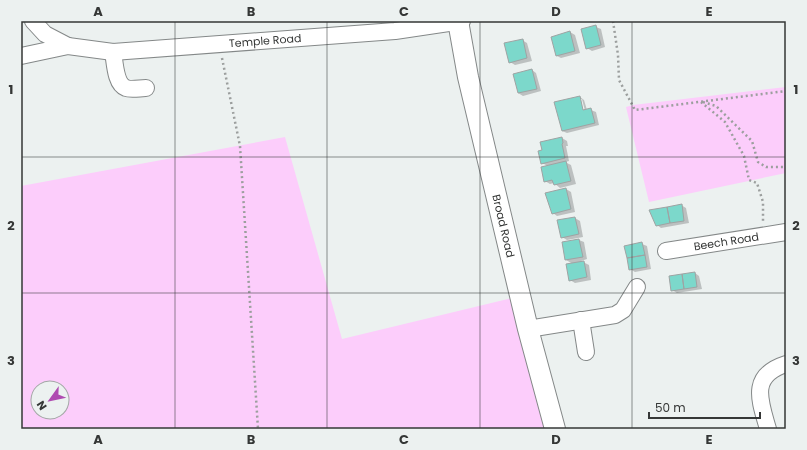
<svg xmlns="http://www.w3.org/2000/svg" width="807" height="450" font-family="Poppins,sans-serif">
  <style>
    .green { fill: #fccdfb; fill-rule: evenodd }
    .shadow { fill: #0003; fill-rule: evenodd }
    .building { fill: #7cd8cb; stroke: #9fa3a3 }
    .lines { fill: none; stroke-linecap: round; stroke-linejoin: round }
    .minor-casing { stroke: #848888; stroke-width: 18 }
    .tertiary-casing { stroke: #848888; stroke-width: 22 }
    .path { stroke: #9c9f9e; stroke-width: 2.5; stroke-dasharray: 2 3; stroke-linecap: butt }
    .minor { stroke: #fff; stroke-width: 16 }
    .tertiary { stroke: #fff; stroke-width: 20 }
    .grid { fill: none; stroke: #353736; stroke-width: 1; stroke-opacity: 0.55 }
    .labels { text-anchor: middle; stroke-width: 3; stroke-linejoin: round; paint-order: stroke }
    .street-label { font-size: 11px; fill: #353736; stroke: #ecf1f0 }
    .neatline { fill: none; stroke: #353736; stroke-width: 1.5 }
    .grid-label { font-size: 13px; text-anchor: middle; font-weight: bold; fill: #353736 }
  </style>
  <rect width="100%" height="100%" fill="#ecf1f0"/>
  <path class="green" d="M786,87v86l-137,29 -23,-95 7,-2z
    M285,137l57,202 174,-42 30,132h-525v-243zM38,388h24v24h-24z"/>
  <path class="shadow" d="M596,27l5,2 4,18 -13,4 -5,-3z
    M570,32l5,3 5,18 -19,5 -4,-2z
    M522,40l5,3 5,18 -17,4 -5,-3z
    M532,70l4,3 5,18 -18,5 -5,-3z
    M580,97l4,3 3,10h4l5,2 3,13 -32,8 -5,-2zM580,99h2l4,16h-2z
    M562,138l5,3 1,5h-2l3,15 -4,1 6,3 5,19 -16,4 -6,-5 -4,1 -5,-3 3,-15 -6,-3 1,-12z
    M566,189l5,3 4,20 -18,4 -4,-3z
    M681,205l5,3 3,15 -28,5 -4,-3z
    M575,218l5,3 3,16 -16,3 -5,-3z
    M579,240l5,2 3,17 -6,2 8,4 2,15 -16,3 -5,-3 3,-16 -7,-4z
    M642,244l5,2 4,23 -16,3 -5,-3z
    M695,273l4,3 3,13 -25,4 -5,-3z"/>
  <path class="building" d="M596,25l5,20 -15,4 -5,-20z
    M570,31l5,20 -19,5 -5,-19z
    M523,39l4,19 -18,5 -5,-20z
    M532,69l5,20 -19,4 -5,-19z
    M580,96l3,14 8,-2 4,15 -33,8 -8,-29z
    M562,137l1,6 -1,1 3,14 -24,6 -3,-13 4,-1 -2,-8z
    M566,161l5,20 -17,4 -2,-5 -8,2 -3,-15z
    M566,188l5,21 -19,5 -7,-21z
    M682,204l2,17 -14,2 -3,-16z
    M667,207l3,16 -14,3 -7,-16z
    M575,217l4,17 -18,4 -4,-18z
    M579,239l4,18 -18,3 -3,-18z
    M642,242l3,13 -18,3 -3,-12z
    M645,255l2,12 -18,3 -2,-12z
    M584,261l3,16 -18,4 -3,-17z
    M695,272l2,15 -13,2 -2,-15z
    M682,274l2,15 -13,2 -2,-15z"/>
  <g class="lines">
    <defs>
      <g id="minor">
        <path d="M33,21l12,13 23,12"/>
        <path d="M113,52c2,10 2,32 13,36 5,2 14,0 20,0"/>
        <path id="s1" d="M21,56l47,-10 45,6 282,-21 67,-10"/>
        <path id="s2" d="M666,251l120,-19"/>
        <path d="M581,320l5,32"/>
        <path d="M528,329l87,-14 8,-5 14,-23"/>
        <path d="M768,429c-8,-28 -19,-53 18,-65"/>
      </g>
      <g id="tertiary">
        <path id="s3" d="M458,21l10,56 60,252 27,100"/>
      </g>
    </defs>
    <use href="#minor" class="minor-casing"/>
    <use href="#tertiary" class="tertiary-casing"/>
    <path class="path" d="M613,21l5,34 1,25 16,30 151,-19
      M222,58l18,88 18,283
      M701,102l24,20 19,34 5,24 8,3 6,19v19
      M703,102l13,4 36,35 6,21 8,5h20"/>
    <use href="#minor" class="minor"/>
    <use href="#tertiary" class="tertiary"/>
  </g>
  <path class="grid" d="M175,21v408M327,21v408M480,21v408M632,21v408M21,157h765M21,293h765"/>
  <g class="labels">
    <g class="street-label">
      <text dy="4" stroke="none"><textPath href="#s1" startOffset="246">Temple Road</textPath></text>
      <text dy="4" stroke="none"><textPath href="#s3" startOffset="210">Broad Road</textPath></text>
      <text dy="4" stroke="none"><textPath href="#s2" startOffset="61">Beech Road</textPath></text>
    </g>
  </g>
  <rect width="807" height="450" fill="none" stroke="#ecf1f0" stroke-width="44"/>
  <g transform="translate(50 400) rotate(237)"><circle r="19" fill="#ecf1f0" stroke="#a3a7a6"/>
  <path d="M0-3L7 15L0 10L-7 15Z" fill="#af4bb1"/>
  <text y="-6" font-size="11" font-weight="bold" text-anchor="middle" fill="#353736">N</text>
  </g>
  <path d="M649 412v6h111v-6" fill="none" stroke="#353736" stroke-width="2"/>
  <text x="655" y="412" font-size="12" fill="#353736" stroke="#ecf1f0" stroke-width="3" paint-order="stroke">50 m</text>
  <rect x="22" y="22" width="763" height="406" class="neatline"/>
  <g class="grid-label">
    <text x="98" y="16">A</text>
    <text x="251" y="16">B</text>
    <text x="404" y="16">C</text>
    <text x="556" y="16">D</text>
    <text x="709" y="16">E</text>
    <text x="11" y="94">1</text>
    <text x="796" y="94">1</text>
    <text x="11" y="230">2</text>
    <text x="796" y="230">2</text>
    <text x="11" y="365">3</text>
    <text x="796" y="365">3</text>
    <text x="98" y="444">A</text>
    <text x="251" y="444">B</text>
    <text x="404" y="444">C</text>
    <text x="556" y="444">D</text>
    <text x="709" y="444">E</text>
  </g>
</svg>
